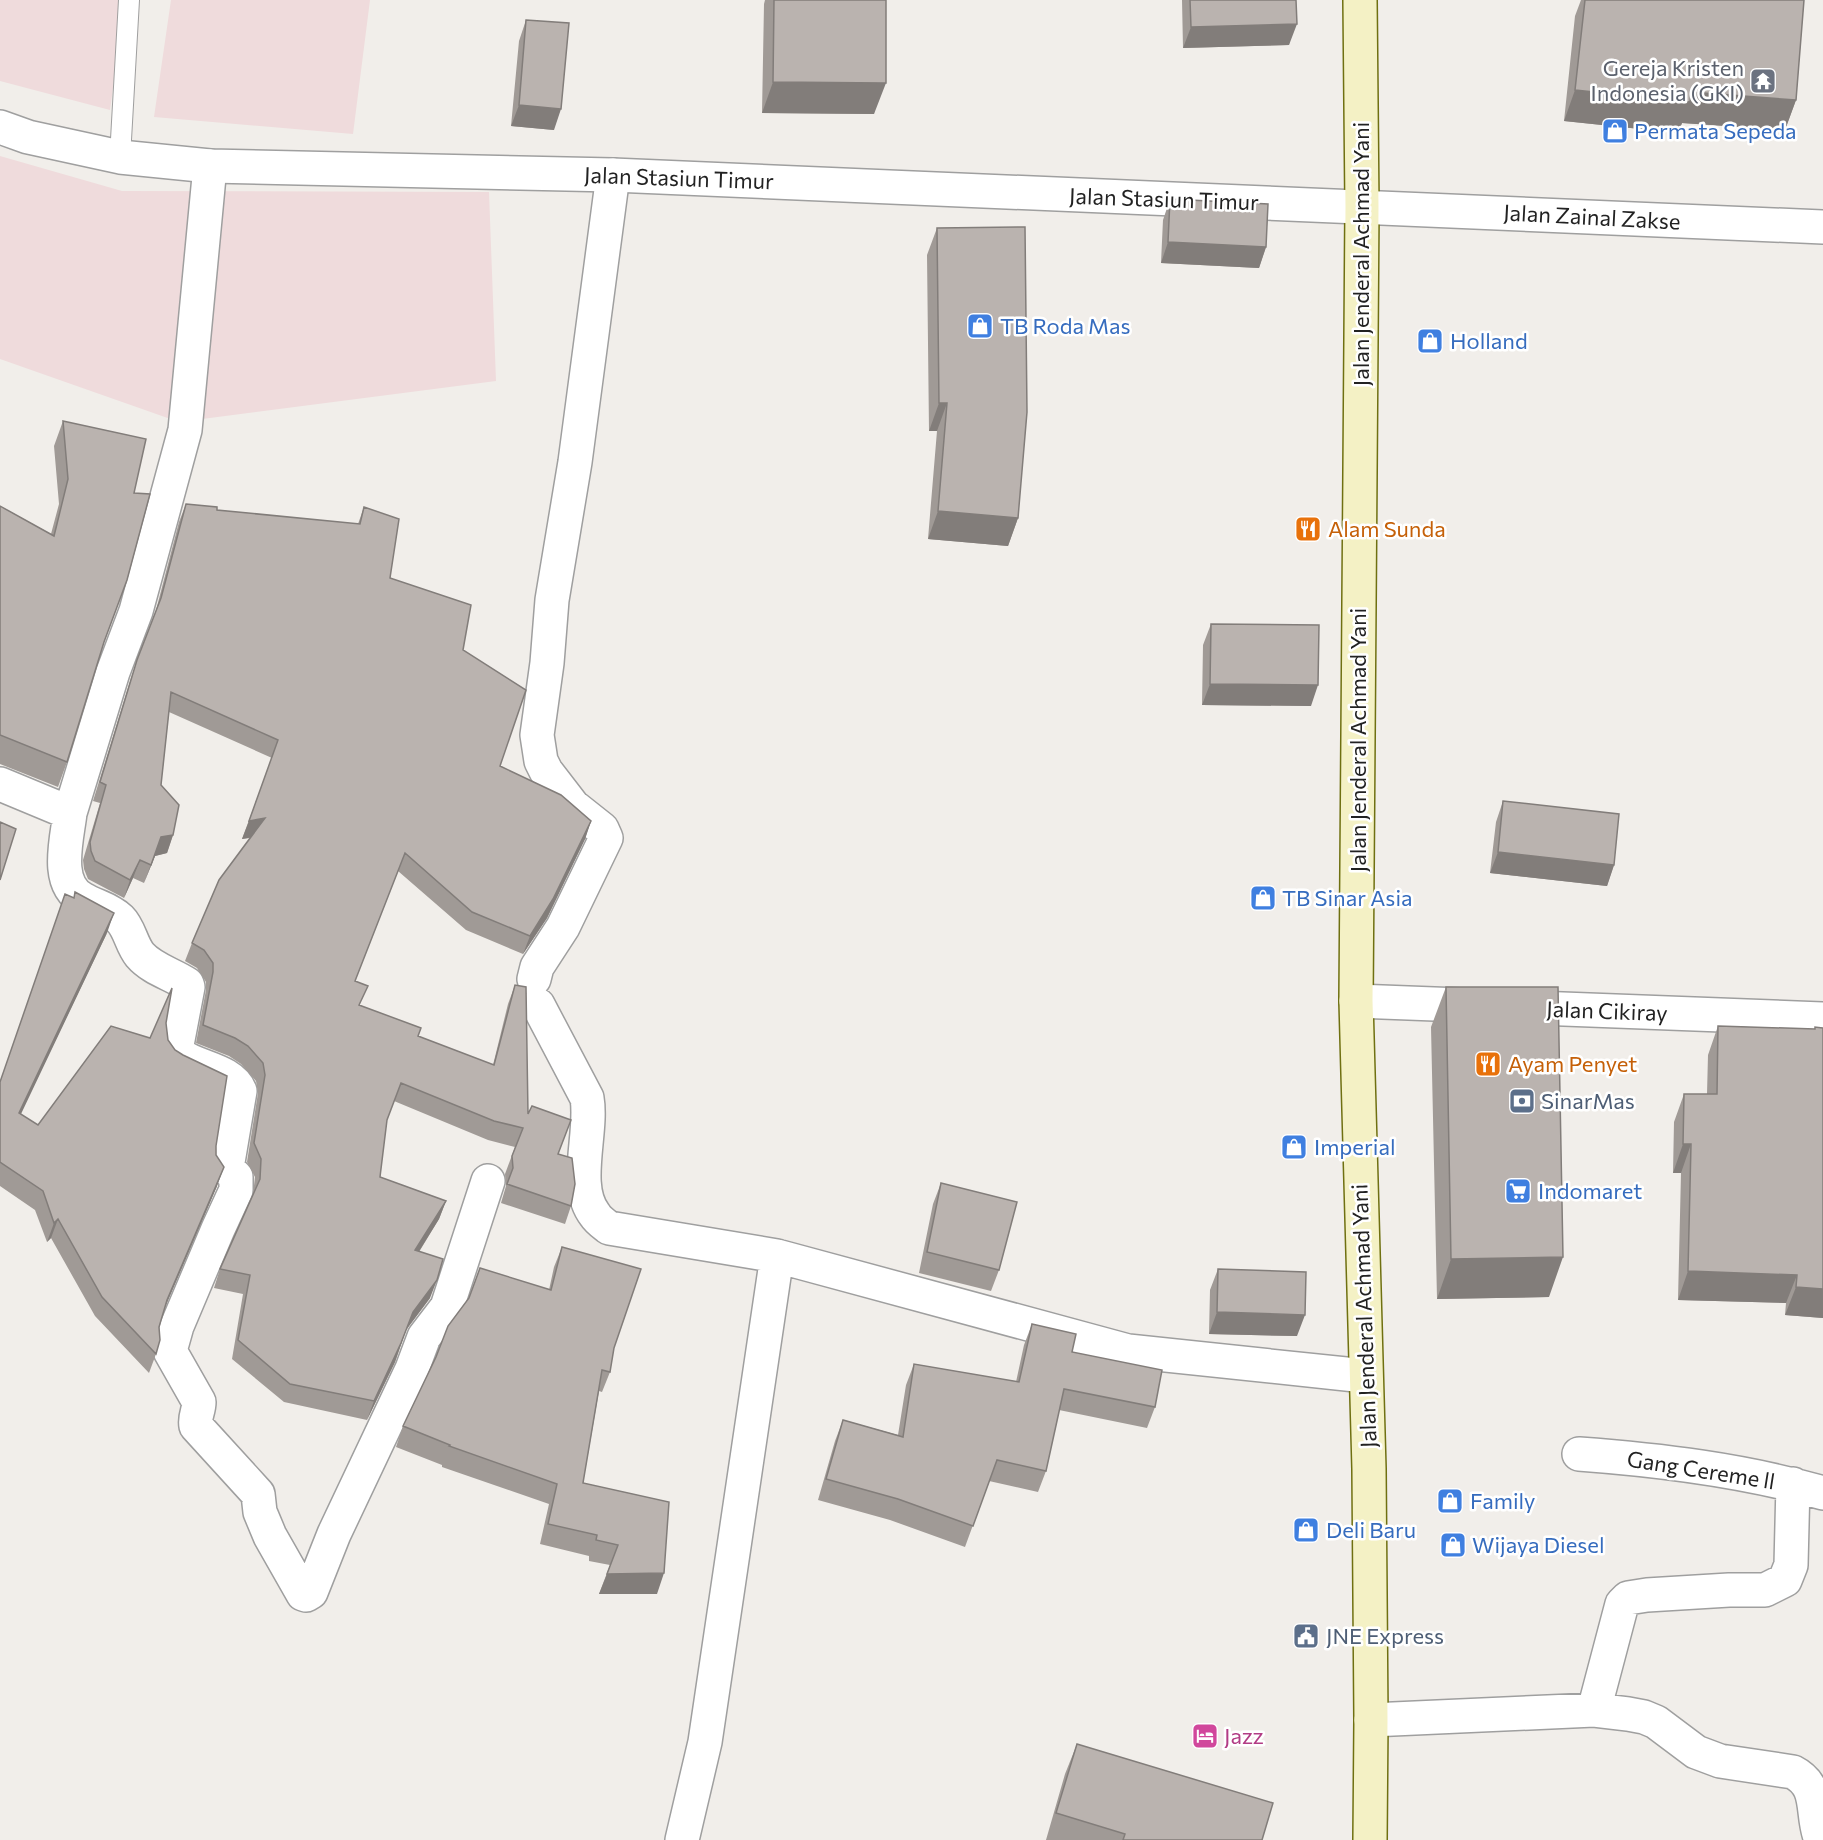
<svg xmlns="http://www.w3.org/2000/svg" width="1823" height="1840" font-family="Commissioner,sans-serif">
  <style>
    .commercial { fill: #efdbdc }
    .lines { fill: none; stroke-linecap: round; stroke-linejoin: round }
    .service-casing { stroke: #9f9f9f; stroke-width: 22 }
    .minor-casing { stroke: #9f9f9f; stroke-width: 36 }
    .tertiary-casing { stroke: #9f9f9f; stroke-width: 36 }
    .secondary-casing { stroke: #6f7011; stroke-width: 36 }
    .service { stroke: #fff; stroke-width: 20 }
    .minor { stroke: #fff; stroke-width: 33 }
    .tertiary { stroke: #fff; stroke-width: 33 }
    .secondary { stroke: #f4f1c5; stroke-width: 33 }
    .wall { fill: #a09a96 }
    .shaded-wall { fill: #827d7a }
    .building { fill: #bab3af; stroke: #827d7a; stroke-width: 1.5 }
    .labels { text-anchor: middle; stroke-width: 5; stroke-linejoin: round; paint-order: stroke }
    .worship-label { font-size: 22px; fill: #5b616d; stroke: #fff; text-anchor: end }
    .shop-label { font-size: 22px; fill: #366cbe; stroke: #fff; text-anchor: start }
    .street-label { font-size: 22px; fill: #222; stroke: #fff }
    .food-label { font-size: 22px; fill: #c56008; stroke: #fff; text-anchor: start }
    .service-label { font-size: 22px; fill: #4e5e75; stroke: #fff; text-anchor: start }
    .hotel-label { font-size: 22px; fill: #b23c85; stroke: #fff; text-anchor: start }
  </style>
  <rect width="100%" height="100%" fill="#f1eeea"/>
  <path class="commercial" d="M0,0h125l-15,110 -110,-29z
    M171,0h199l-17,134 -199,-17z
    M0,156l122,35 367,1 7,189 -317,41 -179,-63z"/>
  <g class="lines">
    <defs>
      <path id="service" d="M120,157l9,-157"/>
      <path id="minor" d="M0,784l70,29 43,-141 23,-61 49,-181 25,-264
        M70,813c-3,26 -16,71 13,86 12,7 27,10 37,20 10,10 11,25 20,36 12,14 32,19 47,29l1,3 -11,58 2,9c17,14 52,15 61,37l-13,77 9,9v13l-18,39 -41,97 -7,25 29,51c0,9 -5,15 -3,24l62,68 2,18 10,24 33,58 3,1 5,-3 23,-58 78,-165 12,-32 23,-30 41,-126
        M534,979l3,-12 26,-40 43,-89 -4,-9 -29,-23 -27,-35 -5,-10 -4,-26 10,-72 5,-63 23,-138 38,-287
        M1356,1001l467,18
        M538,1005l49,93c6,35 -15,88 8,117 3,5 9,9 14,13l168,28 351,95 237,25
        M1579,1454c81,6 165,16 244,39
        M1594,1710l28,-106 6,-6 19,-3 82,-5h36l20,-10 6,-15 2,-81
        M1371,1720l223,-10 34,4 16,3 12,5 40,30 24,9 73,11c29,15 17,42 28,68
        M682,1840l23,-98 72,-486"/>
      <path id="tertiary" d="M0,127l28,10 92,20 90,9 403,9 1210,52"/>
      <path id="secondary" d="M1360,0l2,207 -6,794 13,468 2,251 -1,120"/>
    </defs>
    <use href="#service" class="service-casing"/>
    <use href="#minor" class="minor-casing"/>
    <use href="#tertiary" class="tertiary-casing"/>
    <use href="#secondary" class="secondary-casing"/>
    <use href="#service" class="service"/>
    <use href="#minor" class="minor"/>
    <use href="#tertiary" class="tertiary"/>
    <use href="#secondary" class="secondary"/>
  </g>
  <path class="wall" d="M765,0h121l-12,114 -112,-1 2,-109z
    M1182,0h114l-7,45 -106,3z
    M1581,0h223l-8,100 -11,30 -103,-7 -4,10 -114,-12 11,-105z
    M526,20l28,110 -43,-4 8,-85z
    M1170,199l96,48 -7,21 -98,-5 2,-43z
    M937,228l81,290 -10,28 -80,-7 9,-108h-8l-2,-176z
    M63,421l71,72 -31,153 -36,116 -9,25 -58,-23v-258l51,28 8,-30 -5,-58z
    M186,504l31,6 141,14 6,-17 26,71 73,72 37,116 91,55 -6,18 -38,79 -24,36 -57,-24 -68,-59 -43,110 5,24 58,31 75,29 15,-61 7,-19 13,129 30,40 13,52 -6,18 -64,-21 5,-17 -1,-12 10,-27 -27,-7 -94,-39 -8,20 -6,56 66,24 -7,18 -20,33 11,46 -24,32 -11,32 -28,58 -83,-18 -52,-43 11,-65 -29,-6 6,-19 33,-75 2,-17 -8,-15 11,-69 -2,-12 -15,-17 -12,-8 -33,-13 10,-53v-8l-9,-14 -12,-7 7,-18 58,-105 -8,1 30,-81 -103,-46 -8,73 12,50 -6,18 -12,3 -11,27 -11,-5 -9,20 -36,-19 -4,-10 -1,-9 17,-57 -7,-2 38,-123 24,-64 24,-92z
    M1211,624l100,82 -109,-1 1,-60z
    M1503,801l111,64 -7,21 -117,-13 6,-51z
    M107,933l-87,181 18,11 112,-87 16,-15 2,17 48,106 1,40 -53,123 -5,18 -3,27 -7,19 -54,-57 -44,-78 -4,4 -12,-32 -35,-24v-105z
    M1446,987l103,310 -112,2 -6,-272z
    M1718,1026l96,3 9,-1v290l-38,-3 1,-12 -108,-3 3,-127h-8l1,-51 10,-28h23l1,-39z
    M941,1183l58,87 -8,21 -72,-18 14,-69z
    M562,1247l52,101 -4,24 -8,20 -3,-1 -16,92 74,111h-58l11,-29 -21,-4v-5l-49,-12 9,-40 -107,-37v-2l-46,-18 7,-21 146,-136 5,-23z
    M1218,1269l79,67 -88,-2 1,-44z
    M1032,1324l40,28 83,55 -8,21 -88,-18 -13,61 -8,21 -49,-11 -24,66 -75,-27 -72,-20 17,-59 8,-21 55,15 8,-50 8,-21 102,18 8,-37z
    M1077,1744l185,96h-216l19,-66z"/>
  <path class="shaded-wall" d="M1297,24l-8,21 -106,3 8,-21z
    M773,82l113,1 -12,31 -112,-1z
    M1575,90l116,2 105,8 -11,30 -103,-7 -4,10 -114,-12z
    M519,105l42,4 -7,21 -43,-4z
    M1168,242l98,5 -7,21 -98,-5z
    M939,403h8l-10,28h-8z
    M938,511l80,7 -10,28 -80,-7z
    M1210,684l108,1 -7,21 -109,-1z
    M265,818l-7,18 -16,3 7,-18z
    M591,821l-6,18 -38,79 -24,36 7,-18z
    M173,835l-6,18 -12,3 -11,27 17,-46z
    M1498,852l116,13 -7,21 -117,-13z
    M140,860l-7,18 -9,20 6,-18z
    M114,913l-7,20 -95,200 7,-20z
    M1683,1144h8l-10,29h-8z
    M224,1167l-7,19 -57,133 7,-19z
    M446,1201l-7,18 -31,50 7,-19z
    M58,1219l-7,19 -4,4 7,-19z
    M1563,1257l-14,40 -112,2 14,-40z
    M1688,1271l109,4 -11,28 -108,-3z
    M437,1280l-7,18 -24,32 -11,32 -28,58 7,-19 39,-89z
    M1796,1287l27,2v29l-38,-3z
    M1217,1312l88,3 -8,21 -88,-2z
    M664,1573l-7,21h-58l8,-20z"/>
  <path class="building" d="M774,0h112v83l-113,-1z
    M1190,0h106l1,24 -106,3z
    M1585,0h219l-8,100 -105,-8 -1,10 -115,-12z
    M526,20l43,3 -8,86 -42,-4z
    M1170,199l98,5 -2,43 -98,-5z
    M1025,227l2,185 -9,106 -80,-7 9,-108h-8l-2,-175z
    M63,421l83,18 -12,54 16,1 -23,86 -23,62 -37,120 -67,-27v-229l54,30 14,-57z
    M186,504l31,3v3l143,14 4,-17 35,12 -9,59 81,27 -8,45 63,40 -26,76 61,29 30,26 -38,78 -23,37 -58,-24 -67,-59 -50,128 13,5 -9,19 62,23 -3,8 76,29 21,-80 11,2 2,127 4,-8 39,14 -13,34 14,4 3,26 -4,22 -64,-22 6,-16 -1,-12 11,-28 -29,-7 -93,-38 -14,37 -7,57 66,24 -31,49 28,9 -6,21 -24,32 -12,31 -27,58 -84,-17 -52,-44 12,-65 -30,-6 40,-90 1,-20 -7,-16 11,-68 -2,-12 -15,-17 -13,-8 -32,-13 10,-53v-9l-9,-13 -12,-7 27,-63 46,-62 -16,3 29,-81 -107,-48 -10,93 18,20 -6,30 -12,2 -10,28 -11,-5 -10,20 -35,-19 -4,-10 -1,-9 16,-57 -6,-3 37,-122 24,-62z
    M1211,624l108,1 -1,60 -108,-1z
    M1503,801l116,13 -5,51 -116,-13z
    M0,822l16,7 -16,51z
    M75,892l39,21 -95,200 19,12 73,-99 39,12 22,-50 -6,35 2,17 7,10 8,5 44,21 -11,70v9l8,12 -57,133 -8,27 1,13 -4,14 -54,-57 -44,-78 -4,4 -11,-32 -43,-29v-80l65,-188 9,4z
    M1446,987h112l5,270 -112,2z
    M1718,1026l97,3v-2l8,1v261l-27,-2 1,-12 -109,-4 3,-127h-8l1,-50h33z
    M941,1183l76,19 -18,68 -72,-18z
    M562,1247l79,22 -27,79 -4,24 -8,-2 -19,113 86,19 -5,71 -57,1 11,-29 -22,-5 1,-5 -49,-11 9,-40 -108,-38 1,-1 -47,-19 33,-69 12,-31 21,-28 11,-30 71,22z
    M1218,1269l88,3 -1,43 -88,-3z
    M1032,1324l44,10 -4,18 90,18 -7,37 -91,-18 -18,82 -49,-11 -24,66 -75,-27 -72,-20 17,-59 60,17 11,-73 105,18z
    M1077,1744l196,59 -11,37h-139l2,-6 -69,-21z"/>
  <defs>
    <symbol id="temple-square" viewBox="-11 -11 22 22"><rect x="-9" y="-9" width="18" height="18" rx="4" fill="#6b7280" stroke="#fff"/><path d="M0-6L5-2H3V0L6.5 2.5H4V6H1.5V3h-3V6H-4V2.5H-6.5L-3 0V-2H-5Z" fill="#fff"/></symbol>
    <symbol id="shop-square" viewBox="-11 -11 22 22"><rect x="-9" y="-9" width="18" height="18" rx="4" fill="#3f7fe0" stroke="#fff"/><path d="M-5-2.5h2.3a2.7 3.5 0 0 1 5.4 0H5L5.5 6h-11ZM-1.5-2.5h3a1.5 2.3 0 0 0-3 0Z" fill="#fff"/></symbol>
    <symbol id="restaurant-square" viewBox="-11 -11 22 22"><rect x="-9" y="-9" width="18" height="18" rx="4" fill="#e8710a" stroke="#fff"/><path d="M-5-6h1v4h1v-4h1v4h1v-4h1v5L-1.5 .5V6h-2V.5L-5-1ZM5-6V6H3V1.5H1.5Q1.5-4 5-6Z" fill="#fff"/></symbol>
    <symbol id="bank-square" viewBox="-11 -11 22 22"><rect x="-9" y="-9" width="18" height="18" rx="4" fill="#5c6f8a" stroke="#fff"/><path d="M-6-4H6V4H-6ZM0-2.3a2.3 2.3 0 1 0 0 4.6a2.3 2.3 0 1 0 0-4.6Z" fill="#fff"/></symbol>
    <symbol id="supermarket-square" viewBox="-11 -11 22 22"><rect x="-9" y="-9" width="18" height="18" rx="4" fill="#3f7fe0" stroke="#fff"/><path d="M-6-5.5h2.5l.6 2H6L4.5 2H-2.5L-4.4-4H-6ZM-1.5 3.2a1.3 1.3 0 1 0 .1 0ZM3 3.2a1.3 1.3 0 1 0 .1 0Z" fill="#fff"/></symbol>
    <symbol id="civic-square" viewBox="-11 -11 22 22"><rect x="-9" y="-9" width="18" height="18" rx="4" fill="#5c6f8a" stroke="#fff"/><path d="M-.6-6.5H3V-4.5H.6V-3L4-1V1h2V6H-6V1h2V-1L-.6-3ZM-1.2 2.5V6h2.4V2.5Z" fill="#fff"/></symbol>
    <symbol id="hotel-square" viewBox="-11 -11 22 22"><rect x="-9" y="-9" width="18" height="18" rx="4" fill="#d1479c" stroke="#fff"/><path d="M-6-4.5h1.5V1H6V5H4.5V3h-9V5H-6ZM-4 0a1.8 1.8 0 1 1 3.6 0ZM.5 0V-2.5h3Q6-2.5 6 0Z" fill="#fff"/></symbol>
  </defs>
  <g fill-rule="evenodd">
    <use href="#temple-square" x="1748" y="66" width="30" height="30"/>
    <use href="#shop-square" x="1600" y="116" width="30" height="30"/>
    <use href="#shop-square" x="965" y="311" width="30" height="30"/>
    <use href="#shop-square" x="1415" y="326" width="30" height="30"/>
    <use href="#restaurant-square" x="1293" y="514" width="30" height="30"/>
    <use href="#shop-square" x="1248" y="883" width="30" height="30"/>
    <use href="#restaurant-square" x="1473" y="1049" width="30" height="30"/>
    <use href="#bank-square" x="1507" y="1086" width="30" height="30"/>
    <use href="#shop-square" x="1279" y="1132" width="30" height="30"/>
    <use href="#supermarket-square" x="1503" y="1176" width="30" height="30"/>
    <use href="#shop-square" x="1435" y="1486" width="30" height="30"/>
    <use href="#shop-square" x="1291" y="1515" width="30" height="30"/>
    <use href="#shop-square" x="1438" y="1530" width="30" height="30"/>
    <use href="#civic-square" x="1291" y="1621" width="30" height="30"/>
    <use href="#hotel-square" x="1190" y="1721" width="30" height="30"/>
  </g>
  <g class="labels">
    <g class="worship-label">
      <text x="1744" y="76">Gereja Kristen<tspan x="1744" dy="25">Indonesia (GKI)</tspan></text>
    </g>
    <g class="shop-label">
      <text x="1634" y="139">Permata Sepeda</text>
      <text x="1000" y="334">TB Roda Mas</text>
      <text x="1450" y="349">Holland</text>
      <text x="1282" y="906">TB Sinar Asia</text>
      <text x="1314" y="1155">Imperial</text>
      <text x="1538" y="1199">Indomaret</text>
      <text x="1470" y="1509">Family</text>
      <text x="1326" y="1538">Deli Baru</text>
      <text x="1472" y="1553">Wijaya Diesel</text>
    </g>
    <g class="street-label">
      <text transform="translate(679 178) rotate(2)" y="8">Jalan Stasiun Timur</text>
      <text transform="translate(1164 199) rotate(2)" y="8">Jalan Stasiun Timur</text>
      <text transform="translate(1592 217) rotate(3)" y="8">Jalan Zainal Zakse</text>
      <text transform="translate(1361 254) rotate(-90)" y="8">Jalan Jenderal Achmad Yani</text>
      <text transform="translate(1358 740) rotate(-90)" y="8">Jalan Jenderal Achmad Yani</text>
      <text transform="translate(1607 1011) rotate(2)" y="8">Jalan Cikiray</text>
      <text transform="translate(1364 1316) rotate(-92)" y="8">Jalan Jenderal Achmad Yani</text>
      <text transform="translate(1701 1470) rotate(9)" y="8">Gang Cereme ll</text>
    </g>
    <g class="food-label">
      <text x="1328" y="537">Alam Sunda</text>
      <text x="1508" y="1072">Ayam Penyet</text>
    </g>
    <g class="service-label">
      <text x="1541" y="1109">SinarMas</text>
      <text x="1326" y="1644">JNE Express</text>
    </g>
    <g class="hotel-label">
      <text x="1224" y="1744">Jazz</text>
    </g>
  </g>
</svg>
